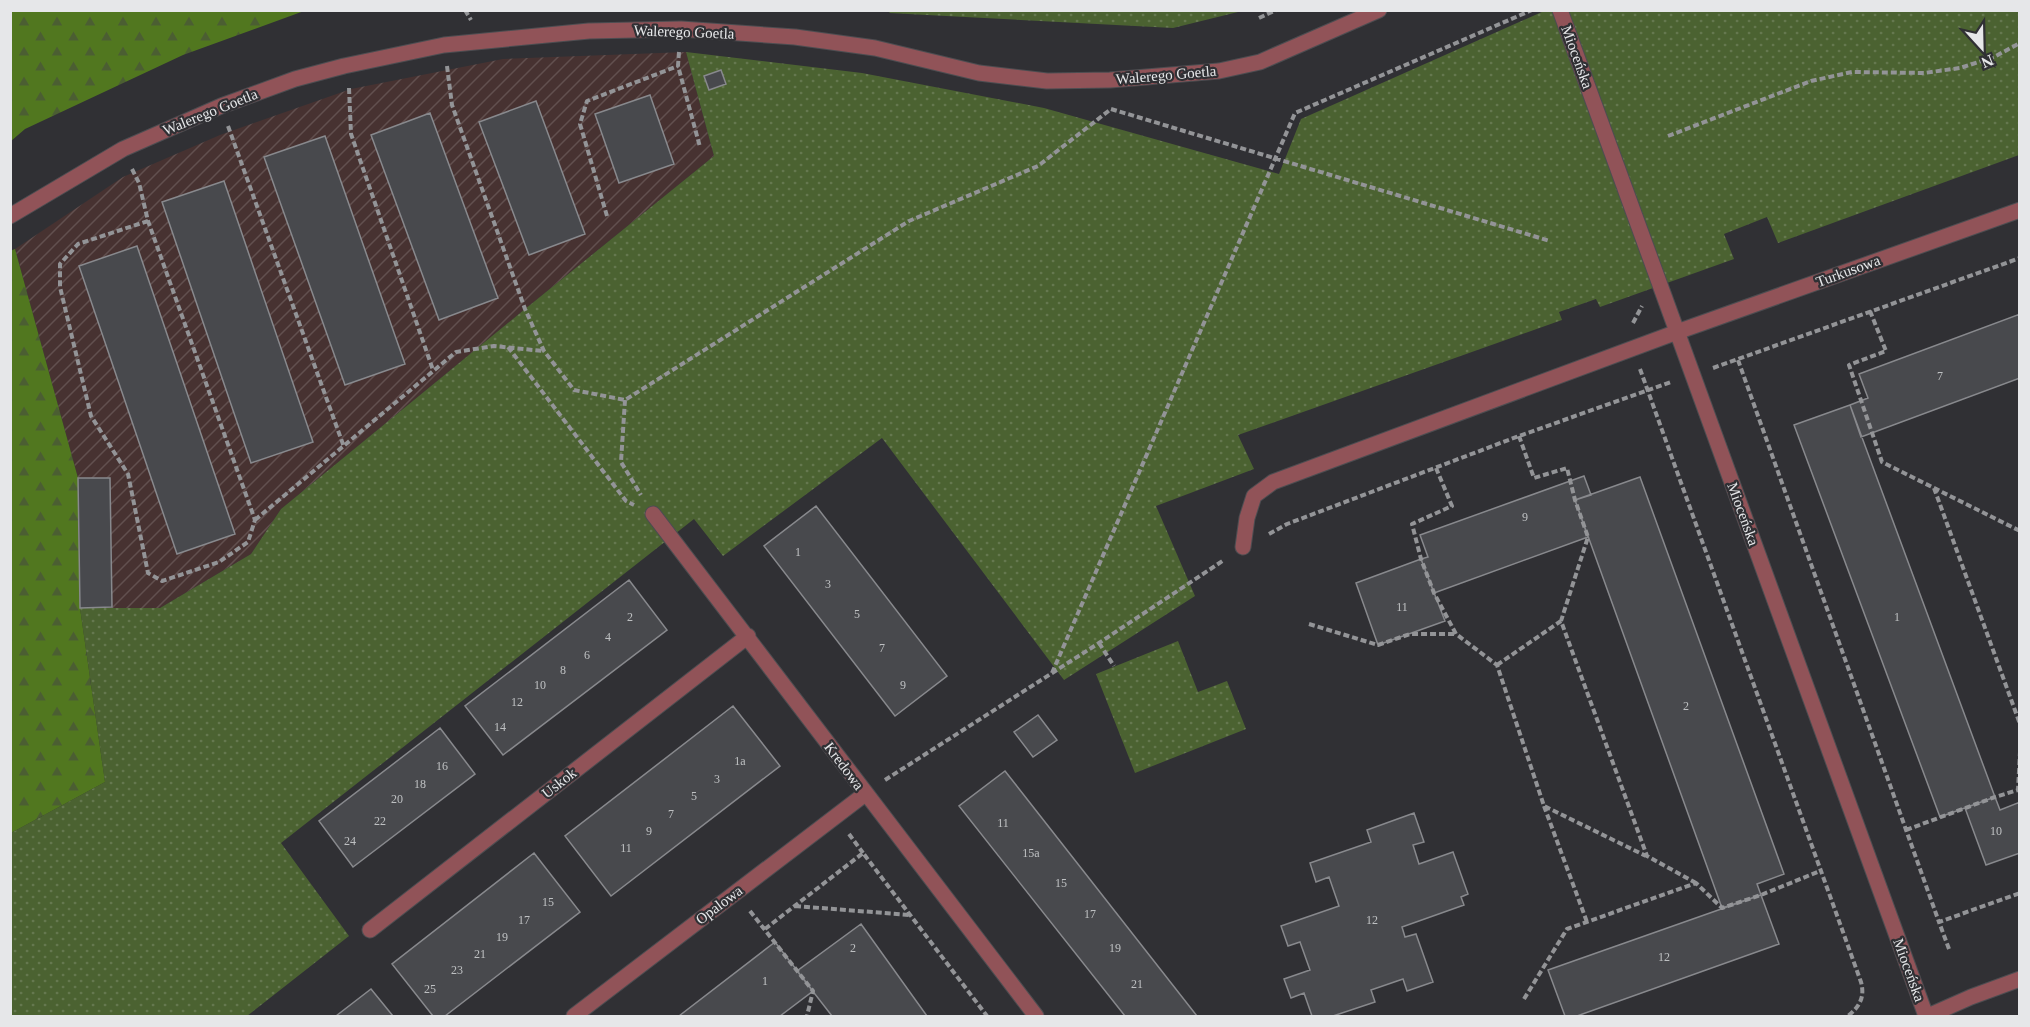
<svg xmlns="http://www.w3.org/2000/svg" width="2030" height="1027" font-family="'Times New Roman',serif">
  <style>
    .industrial { fill: url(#industrial-furrows) }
    .grass { fill: url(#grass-dots) }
    .forest { fill: url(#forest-firs) }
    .building { fill: #48494d; stroke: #88898d; stroke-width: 1.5 }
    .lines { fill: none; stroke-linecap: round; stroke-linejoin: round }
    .minor-casing { stroke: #4d4d51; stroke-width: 17 }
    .path { stroke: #939497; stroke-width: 4; stroke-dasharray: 6 3; stroke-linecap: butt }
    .minor { stroke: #915358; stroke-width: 15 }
    .labels { text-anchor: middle; stroke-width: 4.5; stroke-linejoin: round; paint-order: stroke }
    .number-label { font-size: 12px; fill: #bec0c2 }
    .street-label { font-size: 15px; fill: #e6e7e9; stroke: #303034 }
  </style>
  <defs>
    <pattern id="industrial-furrows" width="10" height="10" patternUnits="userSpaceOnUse" patternTransform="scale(1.5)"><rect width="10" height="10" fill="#473231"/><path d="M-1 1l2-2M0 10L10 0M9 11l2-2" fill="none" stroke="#62504f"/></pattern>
    <pattern id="grass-dots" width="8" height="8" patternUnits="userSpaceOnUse" patternTransform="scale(1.5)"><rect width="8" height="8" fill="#4b6231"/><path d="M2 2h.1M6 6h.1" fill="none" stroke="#65784f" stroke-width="1.8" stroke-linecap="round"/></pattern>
    <pattern id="forest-firs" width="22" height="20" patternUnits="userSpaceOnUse" patternTransform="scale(1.5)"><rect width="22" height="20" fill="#51771f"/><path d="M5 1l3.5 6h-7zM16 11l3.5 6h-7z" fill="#4b5e32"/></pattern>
  </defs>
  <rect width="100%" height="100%" fill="#303034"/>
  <path class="industrial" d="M686,52l28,104 -189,153 -244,200 -30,45 -91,54h-80l-2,-130 -63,-229 108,-72 97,-42 131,-46 152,-30z"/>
  <path class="grass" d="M891,11v-1l351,1 -69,17 -284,-15z
    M1544,11h475v144l-241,88 -11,-26 -43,17 10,25 -134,48 -4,-8 -37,13 3,8 -324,115 16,34 -98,37 39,90 -131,84 -182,-242 -159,118 -29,-37 -413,324 68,93 -102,80h-236v-183l94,-51 -25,-174h80l91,-54 30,-45 244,-200 189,-153 -28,-104 176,21 182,35 235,66 22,-55z
    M1178,641l20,51 29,-11 19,48 -111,44 -39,-99z"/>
  <path class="forest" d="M11,10h293v1l-121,44 -158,74 -14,12z
    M15,249l63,229 2,130 25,174 -94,51 -1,-582z"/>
  <path class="building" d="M721,70l5,14 -17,6 -5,-14z
    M650,95l24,69 -55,19 -24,-69z
    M536,101l49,133 -56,21 -50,-133z
    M430,113l68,185 -59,22 -68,-185z
    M325,136l80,228 -60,21 -81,-228z
    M224,181l89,261 -62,21 -89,-261z
    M137,246l98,288 -58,20 -98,-288z
    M2020,314v64l-159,59 -11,-32 18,-7 -9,-24z
    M1850,405l145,392 -55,20 -146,-392z
    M1584,476l7,19 -16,5 13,37 -154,56 -13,-34 7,-2 -8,-22z
    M1640,477l144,397 -27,10 4,11 -39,13 -147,-408z
    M78,478h32l2,129 -32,1z
    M816,506l131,170 -52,40 -131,-170z
    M1421,559l24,62 -67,24 -22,-62z
    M629,580l38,50 -164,125 -38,-49z
    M733,706l47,60 -169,130 -46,-60z
    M1038,715l19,25 -24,17 -19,-25z
    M440,728l35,46 -122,93 -34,-46z
    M1005,771l192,245h-72l-166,-210z
    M1995,797l5,13 20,-8v51l-34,12 -21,-57z
    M1414,813l10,29 -11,3 6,19 34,-12 15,42 -7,3 3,8 -62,22 3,10 11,-3 17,48 -26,9 -4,-12 -32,11 4,12 -42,14h-21l-8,-23 -13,5 -7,-19 26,-9 -10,-28 -12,4 -7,-20 58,-20 -10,-29 -13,5 -6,-19 61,-21 -4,-12z
    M534,853l46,59 -135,104h-12l-41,-52z
    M1761,895l18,49 -202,72h-12l-17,-46z
    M861,924l66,92h-95l-35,-45z
    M775,942l38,49 -33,25h-101z
    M371,989l22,27h-57z"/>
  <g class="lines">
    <defs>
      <path id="minor" d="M1560,10l366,1006
        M10,216l113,-67 98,-43 74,-27 49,-13 100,-21 145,-14 92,-2 114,8 80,11 104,25 68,8 63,-1 109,-9 41,-9 119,-52
        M653,514l383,502
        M1243,547l4,-29 7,-22 19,-14 404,-150 343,-122
        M370,930l378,-294
        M574,1016l291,-222
        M1928,1016l43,-19 49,-18"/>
    </defs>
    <use href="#minor" class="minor-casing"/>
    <path class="path" d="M465,10l6,10
      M1259,18l17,-8
      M679,52l-1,14 22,81
      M447,66l5,39 73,204 19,42 30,39 51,10 284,-179 129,-55 73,-57
      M349,88l2,46 82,236
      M1111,109l439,132
      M228,126l116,321
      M1668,136l143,-55 41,-9 72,1 36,-5 34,-11 26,-14
      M132,169l7,14 9,38 107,299 -7,22 -29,20 -57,19 -14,-8 -20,-99 -37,-58 -31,-129v-23l18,-20 70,-23
      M607,216l-27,-92 7,-23 91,-35
      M1870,311l16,40 -37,14 33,97 138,69
      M1633,323l9,-17
      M508,347l118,154 8,4
      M1738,360l201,562
      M1713,368l307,-110
      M1640,369l221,613c4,15 -1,24 -13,34
      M625,400l-4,62 20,33
      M1519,436l15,42 33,-10 8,32 13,37 -27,84 86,235 49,27
      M1436,468l16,38 -40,18 9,35 13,34 22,41 41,31 47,141 102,50
      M1934,488l86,236
      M255,520l201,-168 38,-6 49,5
      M1269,534l18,-10 232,-88 152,-54
      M1309,624l69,21 32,-11h46
      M1099,643l15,23
      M1497,665l64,-44
      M1052,673l243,-560 237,-103
      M885,780l214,-137 125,-83
      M1544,806l43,116
      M1906,830l89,-33 23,-7 2,-38
      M849,834l14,19
      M795,906l115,9
      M750,911l63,80 -6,25
      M765,929l98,-76 124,163
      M1949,949l-10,-27 81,-29
      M1524,999l43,-70 129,-46 26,25 39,-13 59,-24"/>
    <use href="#minor" class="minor"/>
  </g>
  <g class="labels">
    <g class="number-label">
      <text x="1940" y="380">7</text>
      <text x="1525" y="521">9</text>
      <text x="798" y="556">1</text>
      <text x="828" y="588">3</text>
      <text x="1402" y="611">11</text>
      <text x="857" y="618">5</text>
      <text x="630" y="621">2</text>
      <text x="1897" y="621">1</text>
      <text x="608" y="641">4</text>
      <text x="882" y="652">7</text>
      <text x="587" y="659">6</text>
      <text x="563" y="674">8</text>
      <text x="540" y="689">10</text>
      <text x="903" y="689">9</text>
      <text x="517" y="706">12</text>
      <text x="1686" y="710">2</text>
      <text x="500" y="731">14</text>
      <text x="740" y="765">1a</text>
      <text x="442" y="770">16</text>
      <text x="717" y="783">3</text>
      <text x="420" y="788">18</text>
      <text x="694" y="800">5</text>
      <text x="397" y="803">20</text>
      <text x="671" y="818">7</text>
      <text x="380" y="825">22</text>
      <text x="1003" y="827">11</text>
      <text x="649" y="835">9</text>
      <text x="1996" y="835">10</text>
      <text x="350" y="845">24</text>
      <text x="626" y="852">11</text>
      <text x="1031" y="857">15a</text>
      <text x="1061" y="887">15</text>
      <text x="548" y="906">15</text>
      <text x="1090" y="918">17</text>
      <text x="524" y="924">17</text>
      <text x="1372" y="924">12</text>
      <text x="502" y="941">19</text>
      <text x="853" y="952">2</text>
      <text x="1115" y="952">19</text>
      <text x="480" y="958">21</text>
      <text x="1664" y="961">12</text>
      <text x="457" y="974">23</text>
      <text x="765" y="985">1</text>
      <text x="1137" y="988">21</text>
      <text x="430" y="993">25</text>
    </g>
    <g class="street-label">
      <text transform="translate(684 32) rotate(2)" y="5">Walerego Goetla</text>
      <text transform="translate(1577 57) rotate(70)" y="5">Mioceńska</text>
      <text transform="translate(1166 75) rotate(-5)" y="5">Walerego Goetla</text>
      <text transform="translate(210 112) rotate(-22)" y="5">Walerego Goetla</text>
      <text transform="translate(1848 271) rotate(-20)" y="5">Turkusowa</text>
      <text transform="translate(1743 514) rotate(70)" y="5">Mioceńska</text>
      <text transform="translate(844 766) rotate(53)" y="5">Kredowa</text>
      <text transform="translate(559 783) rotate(-38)" y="5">Uskok</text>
      <text transform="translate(719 905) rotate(-37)" y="5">Opalowa</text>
      <text transform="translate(1909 970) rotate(70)" y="5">Mioceńska</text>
    </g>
  </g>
  <rect width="2030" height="1027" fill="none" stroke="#e6e7e9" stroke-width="24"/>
  <g transform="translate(1982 48) rotate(158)" stroke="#303034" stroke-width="4.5" paint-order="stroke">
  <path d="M0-4.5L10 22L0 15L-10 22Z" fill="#e6e7e9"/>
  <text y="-9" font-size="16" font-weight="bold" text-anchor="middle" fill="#e6e7e9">N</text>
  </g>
</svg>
